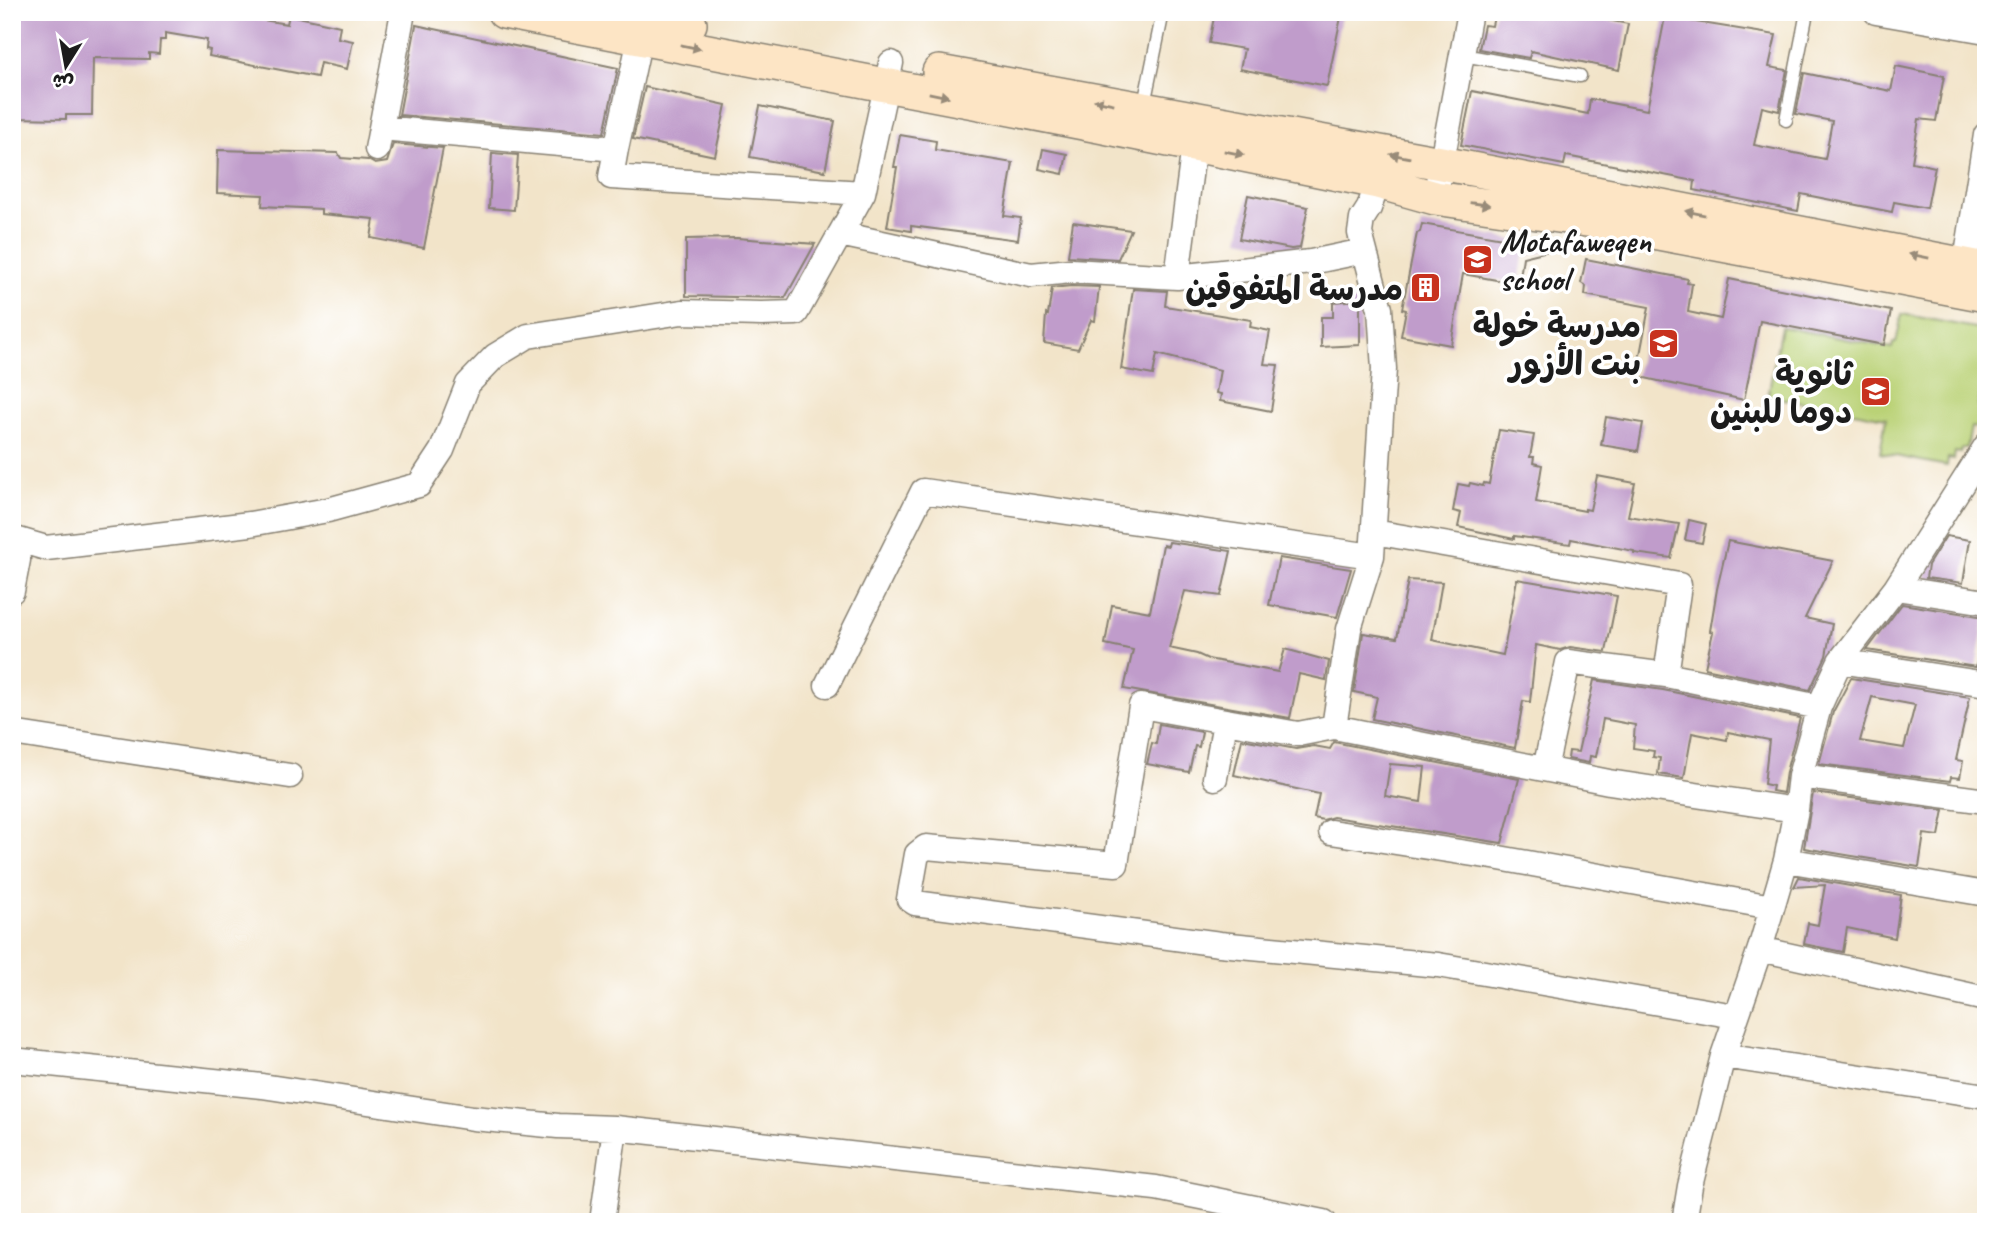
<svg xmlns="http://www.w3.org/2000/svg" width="1998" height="1234" font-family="Caveat,'Playpen Sans Arabic',sans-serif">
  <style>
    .green { fill: #bad276; stroke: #6b7749; stroke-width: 2 }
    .building { fill: #c09ccb; fill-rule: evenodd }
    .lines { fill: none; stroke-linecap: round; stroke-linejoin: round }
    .lane-casing { stroke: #878072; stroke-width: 15 }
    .street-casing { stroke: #878072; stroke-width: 27 }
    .secondary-casing { stroke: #878072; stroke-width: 36 }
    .lane { stroke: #fff; stroke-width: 12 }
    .street { stroke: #fff; stroke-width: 24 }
    .secondary { stroke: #fde5c5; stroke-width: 33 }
    .oneway { fill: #988b79 }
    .labels { text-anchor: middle; stroke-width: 7; stroke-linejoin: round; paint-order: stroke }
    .poi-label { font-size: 33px; font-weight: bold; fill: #1c1c1c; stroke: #fff; text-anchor: end }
  </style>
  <rect width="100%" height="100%" fill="#fff"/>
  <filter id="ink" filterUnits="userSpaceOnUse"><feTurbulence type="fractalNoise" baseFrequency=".0143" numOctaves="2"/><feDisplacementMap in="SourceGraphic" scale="14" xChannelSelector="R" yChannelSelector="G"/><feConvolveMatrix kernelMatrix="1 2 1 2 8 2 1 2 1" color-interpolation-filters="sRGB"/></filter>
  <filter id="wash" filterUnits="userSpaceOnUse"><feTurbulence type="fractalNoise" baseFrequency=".00686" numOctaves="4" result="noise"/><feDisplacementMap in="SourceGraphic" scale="28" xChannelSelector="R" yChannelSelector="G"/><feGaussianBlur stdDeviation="1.57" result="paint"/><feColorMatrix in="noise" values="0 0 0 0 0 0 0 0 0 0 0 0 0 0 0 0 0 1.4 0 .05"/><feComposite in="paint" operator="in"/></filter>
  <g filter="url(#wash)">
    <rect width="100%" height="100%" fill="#f2e4c9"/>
    <path class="green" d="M1902,314l84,16v43l-8,33 5,1 -4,21 -8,-1 -4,21h-5l-1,5 -6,-1 -1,7 -6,-1 -1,8 -67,-13 6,-35 -118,-22 13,-69 111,21 1,-5h3z"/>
    <g id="blocks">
      <path class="building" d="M12,12h240l-1,6 36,6 2,-9 51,11 -2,12 15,3 -6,28 -27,-6 -3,14 -108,-21 1,-6 -4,-1 1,-9 -42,-7v7h-5l-1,14 -10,-1v6l-56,-1 -1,57h-26v4l-54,-1z
        M1215,12h127l-15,74 -87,-17 4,-20 -35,-6z
        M1495,12h72l61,12 -9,46 -88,-19 -2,7 -50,-9 5,-24 8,1z
        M1665,17l111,18 -7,32 18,3 -8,41 -17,-4 -8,38 71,14 7,-38 -36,-7 8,-41 87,18 5,-25 48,10 -8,45 -17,-2 -7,43 23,5 -8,41 -33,-6 -2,10 -91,-18 -3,17 -104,-21 1,-9 -129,-25 -2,9 -103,-20 11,-54 116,23 2,-15 57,11z
        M416,25l202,43 -14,65 -205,-18z
        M645,87l81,18 -11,51 -82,-17z
        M760,106l75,15 -10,50 -75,-14z
        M900,135l36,6 -1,9 78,13 -9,53 17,2 -3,22 -107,-14v5l-24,-4 10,-60h-3z
        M393,144l50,4 -19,100 -53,-10 3,-19 -53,-5v-5l-59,-3 1,-11 -46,-2 1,-43 120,3 3,5 27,2 7,4 12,-2z
        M1043,149l24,5 -4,20 -24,-5z
        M492,153l26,2 -4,55 -25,-2z
        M1248,195l60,12 -8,41 -9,1 -52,-10z
        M1073,222l58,8 -13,29 -50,-3z
        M1422,224l138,24 -37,9 -4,27 -56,-10 -12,71 -50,-9 5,-26 -4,-1 15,-76 3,-1z
        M737,238l78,6 -30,54 -99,-2v-57z
        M1586,259l102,20 -1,4 5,1 -4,28 33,7 8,-40 162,32 -7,34 -124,-24 -16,79 -108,-24 13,-69 -64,-12 1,-9 -5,-3z
        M1071,286l28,1 -4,34 -4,-1 -13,29 -34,-6 2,-29 2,1 4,-27z
        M1133,289l34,2 -2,15 86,14 -1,7 20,4 -6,33 14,1 -7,46 -51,-10 1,-7 -5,-1 4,-23 -63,-16 -4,21 -32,-6z
        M1360,300v45l-39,2v-30h12v-15z
        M1606,417l37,6 -5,28 -37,-6z
        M1499,430l35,5 -4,22h4l-1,6 9,2 -6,37 49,9v-2l5,1 7,-34 38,7 -7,33 51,8 -8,34 -37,-5v-2l-63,-12 -1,5 -56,-8v3l-56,-12 3,-14 -8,-2 5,-27 11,2 1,-3 13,3 1,-3 5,1z
        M1689,520l17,4 -4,19 -17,-3z
        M1946,536l24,4 -7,43 -37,-5 2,-13z
        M1728,541l105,20 -28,57 27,6 -6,32 -16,34 -105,-22 8,-36 -3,-1 7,-42z
        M1169,542l62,9 -10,45 -36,-5 -16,57 28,6 11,5 70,13 7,-23 44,12 -3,19 -27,-6 -9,44 -166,-29 9,-39 -28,-6 7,-39 38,7 13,-67 5,1z
        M1279,558l72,11 -14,48 -68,-12z
        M1517,579l100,17 -11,56 -36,-5 -10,3 -24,-5 -6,57 -7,-1 -8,47 -143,-29 5,-22 -23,-5 9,-59 34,5 11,-58 34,2 -10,58 71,15z
        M1902,604l83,13 -9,50 -109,-17z
        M1851,678l119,19 -14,63 7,1 -3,17 -9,-1 -1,4 -131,-17 14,-52zM1872,697l43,8 -11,43 -44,-7z
        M1594,680l69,10 137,28 -14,54 -3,21 -11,-2 1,-5 -9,-2 5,-44 -41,-8 -1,8 -35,-7 -8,45 -26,-4 2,-16 -7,-1 1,-6 -21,-3 2,-23 -32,-6 -7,38 -6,-1 -1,7 -21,-4 1,-8 9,1z
        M1159,724l43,8 -3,15 -4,-1 -6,26 -42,-8 5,-21 4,1z
        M1242,739l54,10 18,-3 16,3 4,-7 185,37 -17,64 -169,-26 -10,3 -9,-2 5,-24 -85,-19zM1390,764l35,3 -4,35 -36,-6z
        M1813,793l131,17 -5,26 -15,-2 -5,33 -115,-19z
        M1799,877l102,18 -6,43 -48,-10 -4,24 -39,-8 4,-21 10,2 7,-40 -31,2z"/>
    </g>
  </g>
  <g filter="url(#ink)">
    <use href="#blocks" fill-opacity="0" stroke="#878072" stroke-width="2"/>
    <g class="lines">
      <defs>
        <path id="lane" d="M1463,55l117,21
          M1143,109l20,-97
          M1786,120l21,-108"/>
        <path id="street" d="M1876,12l110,19
          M381,128l235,21 24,-111
          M377,149l26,-137
          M616,149l-5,28 252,16
          M1435,198l35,-186
          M840,234l191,41 40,-4 106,6 134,-15 53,-11
          M1177,277l17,-132
          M1963,280l23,-145
          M1374,532l305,53 -13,90 153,32
          M12,538l34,10 204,-24 78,-14 91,-25 23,-35 26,-66 27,-28 33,-20 154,-24 79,2 35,-1 67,-120 28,-130
          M12,555l6,5 -6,31
          M1896,588l90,14
          M1840,661l146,23
          M827,685l96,-194 449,65 12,-187 -4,-60 -20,-76 2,-14 7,-11 9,-26
          M1334,727l15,-98 23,-73
          M12,733l278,43
          M1545,769l23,-107 98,13
          M1800,776l186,25
          M1215,778l10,-56
          M1331,832l168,26 273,49
          M1786,860l200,34
          M1760,949l226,50
          M1735,1016l-297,-51 -218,-21 -305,-41 -6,-4 8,-45 9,-7 190,17 25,-158 157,28 36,-7 275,55 187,28
          M1723,1056l263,40
          M12,1060l250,26 211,32 85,8 57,2 541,60 168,34
          M602,1222l13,-94
          M1684,1222l6,-36 33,-130 37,-107 26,-89 10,-50 4,-34 19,-69 21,-46 56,-73 90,-142"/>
        <path id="secondary" d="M504,12l595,114 279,56 57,16 165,24 386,73
          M632,12l58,12
          M939,72l502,91 545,106"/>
      </defs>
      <use href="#lane" class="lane-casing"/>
      <use href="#street" class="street-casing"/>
      <use href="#secondary" class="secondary-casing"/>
      <use href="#lane" class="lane"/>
      <use href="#street" class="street"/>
      <use href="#secondary" class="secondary"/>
    </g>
    <defs><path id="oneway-solid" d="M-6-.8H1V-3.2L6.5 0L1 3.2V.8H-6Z" transform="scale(1.75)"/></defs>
    <g class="oneway">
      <use href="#oneway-solid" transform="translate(691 47) rotate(11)"/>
      <use href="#oneway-solid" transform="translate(939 95) rotate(11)"/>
      <use href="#oneway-solid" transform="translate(1104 102) rotate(-169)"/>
      <use href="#oneway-solid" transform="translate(1234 153) rotate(11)"/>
      <use href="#oneway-solid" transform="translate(1400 156) rotate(-170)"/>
      <use href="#oneway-solid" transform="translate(1480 204) rotate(8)"/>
      <use href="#oneway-solid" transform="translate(1695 213) rotate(-169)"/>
      <use href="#oneway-solid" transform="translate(1919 256) rotate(-169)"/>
    </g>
  </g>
  <defs>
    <symbol id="school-square" viewBox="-11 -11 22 22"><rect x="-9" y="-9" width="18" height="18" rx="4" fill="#c8321e" stroke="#fff"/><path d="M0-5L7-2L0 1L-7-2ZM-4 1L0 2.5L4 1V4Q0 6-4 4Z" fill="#fff"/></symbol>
    <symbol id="building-square" viewBox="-11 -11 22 22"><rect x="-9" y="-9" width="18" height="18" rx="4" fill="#c8321e" stroke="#fff"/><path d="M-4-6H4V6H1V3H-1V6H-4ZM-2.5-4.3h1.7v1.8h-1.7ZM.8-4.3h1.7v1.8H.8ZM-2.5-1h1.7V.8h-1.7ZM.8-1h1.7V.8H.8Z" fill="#fff"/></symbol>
  </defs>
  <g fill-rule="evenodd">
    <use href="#school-square" x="1460" y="242" width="35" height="35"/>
    <use href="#building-square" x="1408" y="270" width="35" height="35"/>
    <use href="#school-square" x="1646" y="326" width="35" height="35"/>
    <use href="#school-square" x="1858" y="374" width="35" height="35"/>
  </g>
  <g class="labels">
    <g class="poi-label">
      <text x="1500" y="252" text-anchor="start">Motafaweqen<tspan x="1500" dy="38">school</tspan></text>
      <text x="1403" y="300">مدرسة المتفوقين</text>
      <text x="1641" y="337">مدرسة خولة<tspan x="1641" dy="38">بنت الأزور</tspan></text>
      <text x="1852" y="385">ثانوية<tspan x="1852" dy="38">دوما للبنين</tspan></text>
    </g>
  </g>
  <rect width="1998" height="1234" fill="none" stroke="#fff" stroke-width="42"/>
  <g transform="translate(66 66) rotate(191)" stroke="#ffffff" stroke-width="5" paint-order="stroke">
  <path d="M0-5L12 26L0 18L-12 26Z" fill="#1c1c1c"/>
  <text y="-10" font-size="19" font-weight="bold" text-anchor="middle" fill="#1c1c1c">ش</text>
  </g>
</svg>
